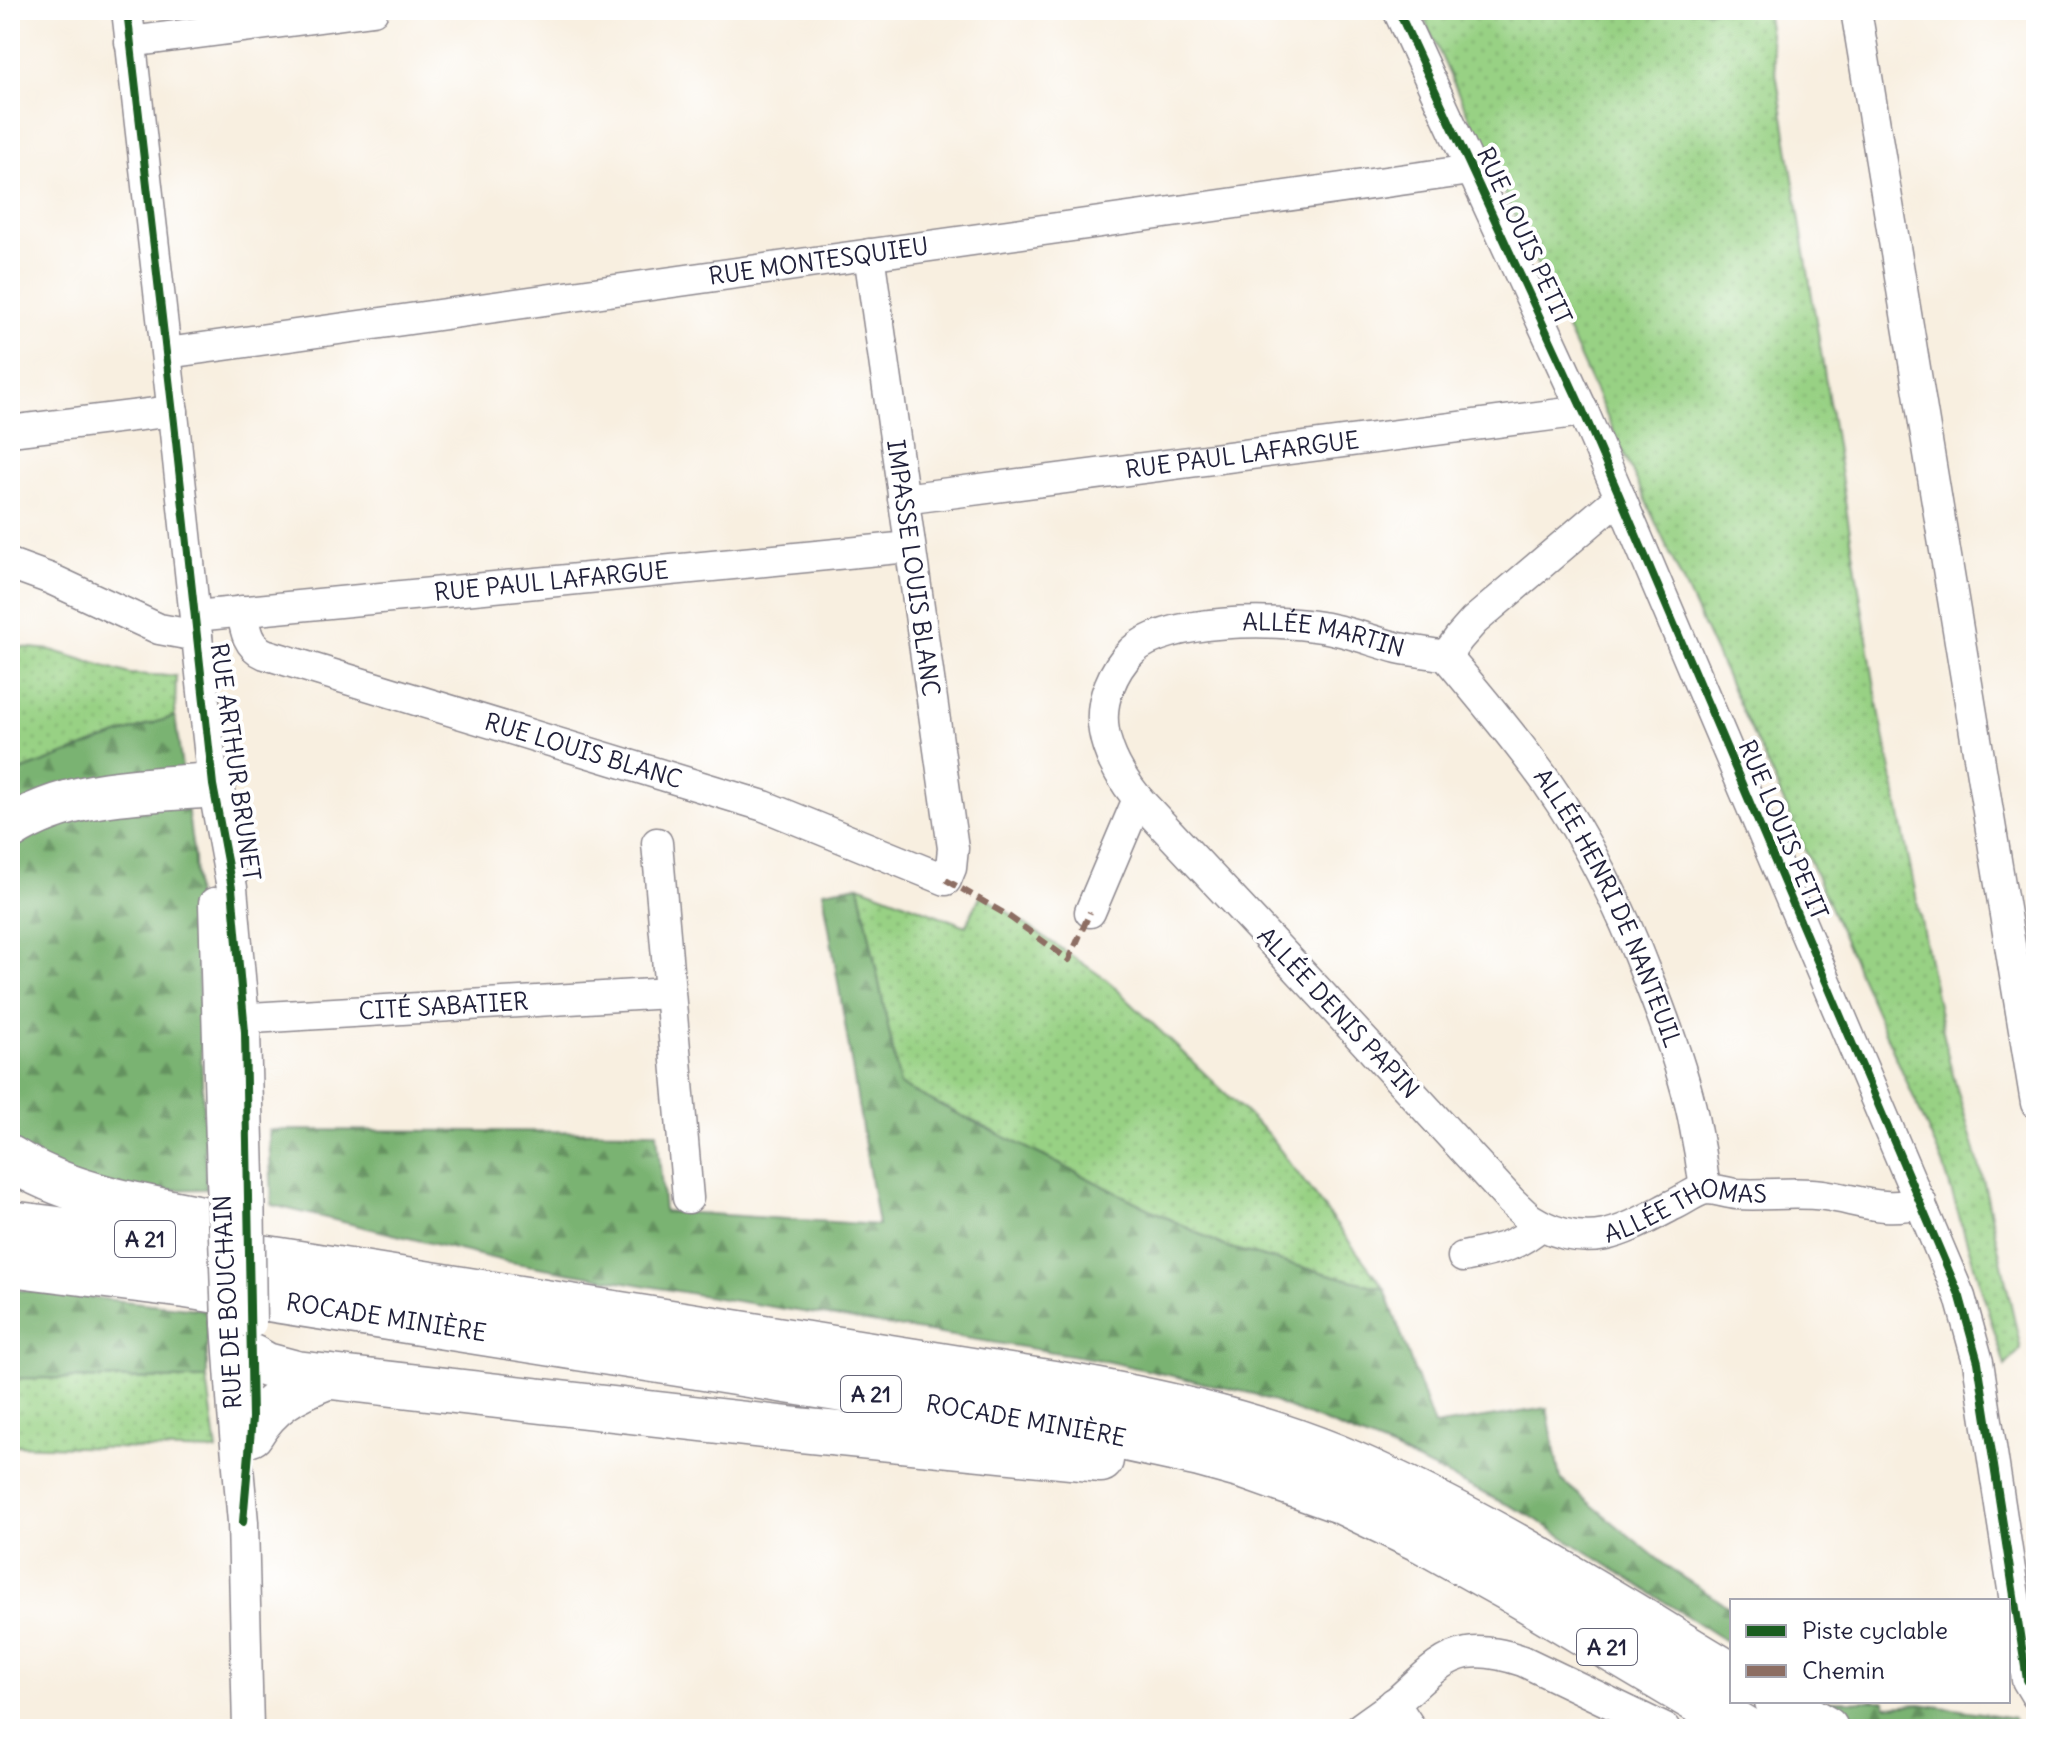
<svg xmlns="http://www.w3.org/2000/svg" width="2046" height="1739" font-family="Delius,sans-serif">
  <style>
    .grass { fill: url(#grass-dots); stroke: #5d7a60; stroke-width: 2 }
    .forest { fill: url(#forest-firs); stroke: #4e6a56; stroke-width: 2 }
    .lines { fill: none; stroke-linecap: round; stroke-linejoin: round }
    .minor-casing { stroke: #8d888e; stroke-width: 33 }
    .highway-casing { stroke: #8d888e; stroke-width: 47 }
    .minor { stroke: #fff; stroke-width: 30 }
    .highway { stroke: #fff; stroke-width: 44 }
    .minor-bridge-casing { stroke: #8d888e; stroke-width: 33; stroke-linecap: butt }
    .minor-bridge { stroke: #fff; stroke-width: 30 }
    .quiet { stroke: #8d6e63; stroke-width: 6; stroke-dasharray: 12 6; stroke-linecap: butt }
    .cycleway-casing { stroke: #fff; stroke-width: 13 }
    .cycleway { stroke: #1b5e20; stroke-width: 8 }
    .labels { text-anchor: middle; stroke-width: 8; stroke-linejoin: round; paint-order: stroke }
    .shield { fill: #fff; stroke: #646476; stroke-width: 2 }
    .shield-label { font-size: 22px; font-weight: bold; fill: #22223b }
    .street-label { font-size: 24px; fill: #22223b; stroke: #fff }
  </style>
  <defs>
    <pattern id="grass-dots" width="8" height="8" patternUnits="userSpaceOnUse" patternTransform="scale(2)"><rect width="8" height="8" fill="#98d184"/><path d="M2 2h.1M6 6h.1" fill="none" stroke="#83b373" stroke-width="1.8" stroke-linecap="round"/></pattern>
    <pattern id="forest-firs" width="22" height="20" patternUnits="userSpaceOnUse" patternTransform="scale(2)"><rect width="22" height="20" fill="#7ab372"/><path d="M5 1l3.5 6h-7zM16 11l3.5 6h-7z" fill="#64915f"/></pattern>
  </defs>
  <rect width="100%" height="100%" fill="#fff"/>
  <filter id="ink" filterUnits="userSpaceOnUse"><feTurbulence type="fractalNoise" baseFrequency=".0125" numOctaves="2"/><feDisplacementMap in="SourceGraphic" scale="16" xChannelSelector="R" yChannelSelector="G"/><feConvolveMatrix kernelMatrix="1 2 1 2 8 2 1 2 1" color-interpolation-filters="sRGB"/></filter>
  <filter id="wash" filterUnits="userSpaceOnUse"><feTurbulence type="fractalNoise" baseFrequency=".006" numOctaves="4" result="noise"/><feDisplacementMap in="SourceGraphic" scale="32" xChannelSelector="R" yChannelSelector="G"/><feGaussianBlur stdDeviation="1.8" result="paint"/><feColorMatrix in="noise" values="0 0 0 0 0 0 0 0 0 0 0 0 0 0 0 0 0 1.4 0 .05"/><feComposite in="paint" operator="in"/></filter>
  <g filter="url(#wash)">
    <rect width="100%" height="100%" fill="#f8efe0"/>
    <path class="grass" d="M1420,10h346l111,690 72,361 34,118 38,170 -16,17 -62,-202 -169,-384z
      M10,646l41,4 79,24 46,2 -1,40 -72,24 -93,35z
      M859,885l107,41 15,-32 126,86 161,154 117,155 -159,-42 -326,-162z
      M10,1378l197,1 10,72 -207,-6z"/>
    <path class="forest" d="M175,716l19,142 12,331 -196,4v-418l93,-35z
      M859,885l41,200 326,162 159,42 49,137 113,-18 13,71 110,90 62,40v36l-203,-130 -133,-64 -142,-57 -158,-35 -379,-61 -213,-37 -232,-56 -3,-75 388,2 7,79 214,14 -55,-334z
      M10,1289l197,21v69l-197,-1z
      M1823,1701h62l1,5 35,-2 93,14 2,11h-137l-36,-16z"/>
  </g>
  <g filter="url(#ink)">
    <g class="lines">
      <defs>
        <g id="minor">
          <path d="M127,10l47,413 39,362 19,103 13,144 4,145"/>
          <path d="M1398,10l185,401 37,86 340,800 18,65 49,318 9,15"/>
          <path d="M1856,10l180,1093"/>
          <path d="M130,42l243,-32"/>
          <path id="s1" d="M167,353l1304,-183"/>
          <path d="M10,431l163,-20"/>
          <path id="s2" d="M903,499l680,-88"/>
          <path d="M10,564l41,15 108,50 38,7"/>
          <path id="s3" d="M242,611c3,18 5,35 23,43l499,152 182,74 5,-12 2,-20 -84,-594"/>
          <path id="s4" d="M195,616l714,-69"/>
          <path id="s5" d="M1446,656c35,42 71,84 102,128 42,60 74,127 100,195 18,45 35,91 45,138 5,24 9,48 12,72"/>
          <path d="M657,843l31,355"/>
          <path d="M214,903l8,275"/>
          <path d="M1090,912l48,-113"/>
          <path id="s6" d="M218,1020l451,-27"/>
          <path id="s7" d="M1541,1225l-12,-7 -18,-17 -191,-208 -182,-194c-25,-31 -46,-72 -29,-112 5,-13 13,-26 23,-36 35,-33 143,-32 189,-24 27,4 51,14 77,21 15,3 32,5 48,8l13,-18 15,-17 146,-124"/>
          <path id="s8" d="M1463,1257c32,-7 52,-9 78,-32 53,26 84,5 132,-20 10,-4 23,-15 34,-16 9,0 20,4 30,5 29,2 58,-3 87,1 35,5 60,18 97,7"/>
          <path d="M227,1323l6,89 10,110 5,207"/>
          <path d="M1394,1703l17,26"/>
          <path d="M1359,1729c12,-9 24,-17 36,-26 22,-18 43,-45 72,-50 19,-3 38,2 56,8l142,68"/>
        </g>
        <g id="highway">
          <path d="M10,828c61,-39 134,-37 203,-43"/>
          <path d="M10,1158c64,41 144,50 217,65"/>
          <path d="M10,1223l160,20 110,17 780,124c93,16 186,36 275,72 140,58 267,141 397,219"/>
          <path id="s9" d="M10,1264l176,22 727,115 190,33 97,21 47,13 93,33 85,41 86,48 234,139"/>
          <path d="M252,1357l14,8 30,8 493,56 312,31"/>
          <path d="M251,1434c19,-32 42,-44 76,-57"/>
          <path d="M1776,1701l50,28"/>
        </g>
      </defs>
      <use href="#minor" class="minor-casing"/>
      <use href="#highway" class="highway-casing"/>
      <use href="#minor" class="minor"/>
      <use href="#highway" class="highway"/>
      <defs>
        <path id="minor-bridge" d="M249,1177l2,146
          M222,1178l5,145"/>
      </defs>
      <use href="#minor-bridge" class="minor-bridge-casing"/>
      <use href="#minor-bridge" class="minor-bridge"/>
      <path class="quiet" d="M946,880l61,35 62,45 21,-48"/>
      <defs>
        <path id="cycleway" d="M127,10l47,413 39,362 19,103 13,144 7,386 -9,104
          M1398,10l185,401 37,86 340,800 18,65 49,318 9,15"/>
      </defs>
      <use href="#cycleway" class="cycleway-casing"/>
      <use href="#cycleway" class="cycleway"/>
    </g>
  </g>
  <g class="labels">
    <g class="shield">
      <rect x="115" y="1221" width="60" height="36" rx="6"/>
      <rect x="841" y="1376" width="60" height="36" rx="6"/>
      <rect x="1577" y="1629" width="60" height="36" rx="6"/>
    </g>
    <g class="shield-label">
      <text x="145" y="1247">A 21</text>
      <text x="871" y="1402">A 21</text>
      <text x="1607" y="1655">A 21</text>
    </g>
    <g class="street-label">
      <text transform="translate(1524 236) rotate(65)" y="8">RUE LOUIS PETIT</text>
      <text dy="8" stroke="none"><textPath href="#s1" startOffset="658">RUE MONTESQUIEU</textPath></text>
      <text dy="8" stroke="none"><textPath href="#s2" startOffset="342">RUE PAUL LAFARGUE</textPath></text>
      <text transform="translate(913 568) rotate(82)" y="8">IMPASSE LOUIS BLANC</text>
      <text dy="8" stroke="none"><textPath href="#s4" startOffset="358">RUE PAUL LAFARGUE</textPath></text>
      <text dy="8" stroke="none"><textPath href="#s7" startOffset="950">ALLÉE MARTIN</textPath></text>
      <text dy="8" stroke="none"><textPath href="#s3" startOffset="384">RUE LOUIS BLANC</textPath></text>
      <text transform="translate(235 762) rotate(82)" y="8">RUE ARTHUR BRUNET</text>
      <text transform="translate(1783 830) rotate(67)" y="8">RUE LOUIS PETIT</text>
      <text dy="8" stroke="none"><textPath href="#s5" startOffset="302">ALLÉE HENRI DE NANTEUIL</textPath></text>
      <text dy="8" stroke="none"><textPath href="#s6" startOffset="226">CITÉ SABATIER</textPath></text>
      <text transform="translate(1338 1013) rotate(47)" y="8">ALLÉE DENIS PAPIN</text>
      <text dy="8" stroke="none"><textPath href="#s8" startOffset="238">ALLÉE THOMAS</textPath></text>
      <text transform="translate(228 1302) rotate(-93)" y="8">RUE DE BOUCHAIN</text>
      <text dy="8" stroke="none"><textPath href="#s9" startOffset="380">ROCADE MINIÈRE</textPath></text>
      <text dy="8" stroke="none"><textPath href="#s9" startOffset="1028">ROCADE MINIÈRE</textPath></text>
    </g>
  </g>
  <rect width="2046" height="1739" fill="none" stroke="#fff" stroke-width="40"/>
  <rect x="1730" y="1599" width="280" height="104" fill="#ffffff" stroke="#a7a7b1" stroke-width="2"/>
  <rect x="1746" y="1625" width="40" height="12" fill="#1b5e20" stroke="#a7a7b1" stroke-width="2"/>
  <text x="1802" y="1639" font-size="24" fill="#22223b">Piste cyclable</text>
  <rect x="1746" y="1665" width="40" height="12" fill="#8d6e63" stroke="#a7a7b1" stroke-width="2"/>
  <text x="1802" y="1679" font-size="24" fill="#22223b">Chemin</text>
</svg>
